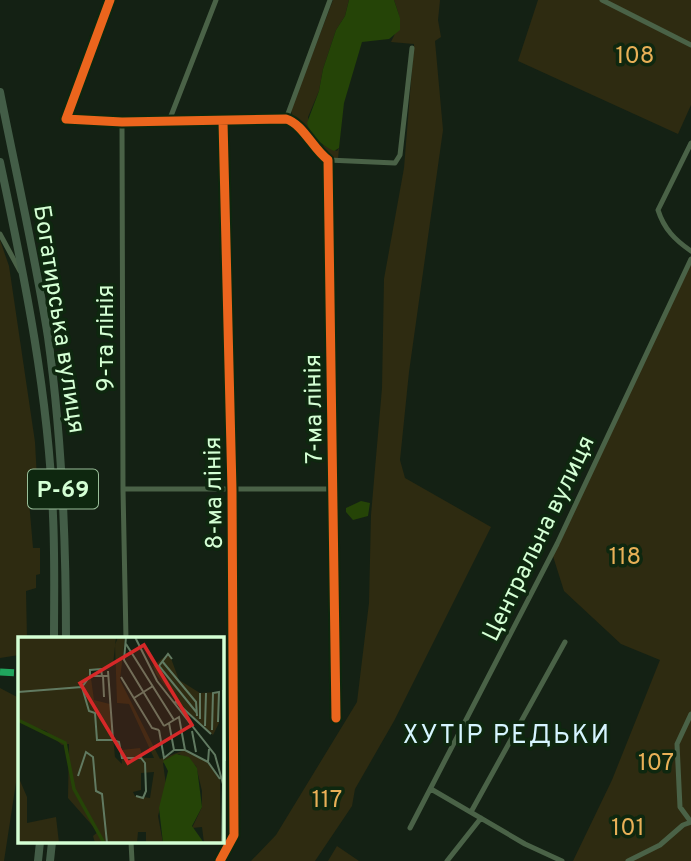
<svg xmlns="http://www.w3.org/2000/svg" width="691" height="861" font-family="Overpass,sans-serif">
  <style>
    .green { fill: #2e2b11 }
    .water { fill: #254407 }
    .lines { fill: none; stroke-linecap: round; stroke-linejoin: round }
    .minor { stroke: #4a6247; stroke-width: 5 }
    .primary { stroke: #435d47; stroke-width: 8 }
    .quiet { stroke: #20a55d; stroke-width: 7; stroke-dasharray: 14 7; stroke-linecap: butt }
    .cycleway-casing { stroke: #0e270f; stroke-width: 13 }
    .cycleway { stroke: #eb651d; stroke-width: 9 }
    .labels { text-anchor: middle; stroke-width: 7; stroke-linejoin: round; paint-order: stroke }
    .shield { fill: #0e270f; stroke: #99be99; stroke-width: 2 }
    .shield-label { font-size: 23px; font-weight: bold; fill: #d4ffd4 }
    .park-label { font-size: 24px; fill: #e8b057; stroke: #0e270f }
    .street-label { font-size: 24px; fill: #d4ffd4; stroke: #0e270f }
    .neighbourhood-label { font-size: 26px; letter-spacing: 2px; fill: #d6f5ff; stroke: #0e270f }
    .inset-river { fill: none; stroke: #254407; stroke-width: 3.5 }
    .inset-road { fill: none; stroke: #617a61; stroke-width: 2 }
    .view { fill: #d62828; fill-opacity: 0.15; stroke: #d62828; stroke-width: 3.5 }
    .inset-edge { fill: none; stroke: #d4ffd4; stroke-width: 3.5 }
  </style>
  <rect width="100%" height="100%" fill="#142114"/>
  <path class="green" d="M333,0h16l-4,16 -9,14 -13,39 -4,22 -11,26 3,15 11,13 15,6 2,-3 -1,11c-22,-4 -33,-28 -46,-44l-1,-5z
    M394,0h46l-2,20 3,17 -6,4 8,89 -34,242 -9,88 5,18 86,49 -97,194 -39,68 -3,17 -37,55h-64l25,-26 81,-133 12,-99 2,-88 11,-127 2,-109 20,-111 10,-124 -23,-2c11,-22 11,-18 3,-42z
    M538,0h153v105l-13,29 -160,-73z
    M0,240l9,26 26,176 3,56 -9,3 4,47h7v26l-4,1v13l-10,3 1,48h-8v16l-19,3z
    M691,259v602h-118l39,-81 48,-120 -39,-16 -57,-53 -12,-38z
    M0,688l19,10v65l-15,98h-4z
    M337,846l22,15h-31z"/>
  <path class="water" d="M349,0h45l6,18v12l-11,9 -27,3 -18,61 -5,45 -5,3c-12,-5 -24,-16 -27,-28l12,-32 4,-22 13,-39 9,-14z
    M361,501l9,2 -2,13 -15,4 -7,-8v-4z"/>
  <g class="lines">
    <path class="minor" d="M110,0l-44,119 56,3 164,-3c17,5 27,30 42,41l8,558
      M602,0l89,45
      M286,119l44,-119
      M169,121l47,-121
      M122,122l1,367 3,150
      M691,143l-33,67c6,19 17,30 33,41
      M328,160l67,3 5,-8 12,-107
      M0,234l20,37
      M123,489h210
      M691,714l-14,30 3,63 11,15
      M431,789l94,55 37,17
      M471,812l94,-170
      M410,828l147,-284 134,-285
      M131,842l1,19
      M220,861l14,-26 -2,-345 -9,-369
      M447,861l34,-43
      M628,861l32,-16 23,-20 8,-3"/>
    <path class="primary" d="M0,92c16,81 35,163 48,245 14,100 18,201 18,302
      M0,162c25,117 49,235 53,354 2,41 1,82 1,123
      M38,861l2,-19
      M50,861l2,-19"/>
    <path class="quiet" d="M0,672l19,1"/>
    <defs>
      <path id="cycleway" d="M110,0l-44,119 56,3 164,-3c17,5 27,30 42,41l8,558
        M220,861l14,-26 -2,-345 -9,-369"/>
    </defs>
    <use href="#cycleway" class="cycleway-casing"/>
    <use href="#cycleway" class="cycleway"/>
  </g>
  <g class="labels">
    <rect class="shield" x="28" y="469.5" width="70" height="39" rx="5"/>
    <g class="shield-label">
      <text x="63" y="497">Р-69</text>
    </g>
    <g class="park-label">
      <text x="635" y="63">108</text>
      <text x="625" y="564">118</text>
      <text x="656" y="770">107</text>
      <text x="327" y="807">117</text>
      <text x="628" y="835">101</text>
    </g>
    <g class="street-label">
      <text transform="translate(60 319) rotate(81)" y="8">Богатирська вулиця</text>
      <text transform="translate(105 338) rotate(-90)" y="8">9-та лінія</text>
      <text transform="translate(313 409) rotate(-91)" y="8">7-ма лінія</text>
      <text transform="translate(213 493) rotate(-91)" y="8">8-ма лінія</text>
      <text transform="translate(538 538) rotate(-64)" y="8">Центральна вулиця</text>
    </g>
    <g class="neighbourhood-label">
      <text x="507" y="743">ХУТІР РЕДЬКИ</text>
    </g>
  </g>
  <g transform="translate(18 637)">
    <rect width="206" height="206" fill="#142114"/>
    <path d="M0,0h98l-3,28 -23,6 4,29 16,4 5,53 7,7 -1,-14 19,-2 3,10h11l-25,-54 -12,-1 -2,-58 3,-8h7l-5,43 40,79 25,-9 22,12 13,18 1,63h-17l-2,-16 -10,1 10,-21v-16l-6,-25 -17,-12 -16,9 3,22 -8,31 5,27h-17v-11h-8l-1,11h-42l-2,-7 5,-4 -30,-34 1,-54 -7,1 -16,-14 -28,-9zM136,135l-4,26 -15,-2 -2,-4 8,-2v-17zM151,16l10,27 21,13 19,-1v31l-6,12 -37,-34 -20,-27 -3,-8zM0,139l9,21v26l29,-6 3,26h-41z" fill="#2e2b11" fill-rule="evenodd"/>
    <path d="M158,117l13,3 8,11 5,39 -10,19 12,17h-41l-4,-35 9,-37 -5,-10z" fill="#254407"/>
    <path class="inset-river" d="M0,83l47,23 9,46 30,54"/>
    <path class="inset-road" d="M108,0l-2,23 40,66M117,0l22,44 58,74 8,29 -1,59M108,7l48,76M154,22l-4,-5 -9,12 38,47M144,24l34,41 1,14M90,34l5,69M72,39v-6l11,-1 1,7M85,39l1,21M103,40l31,51 7,2M64,50l7,24 6,2 2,27h16M64,50l8,-11h18M205,53l2,71M0,55l64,-5M182,56v26M116,61l19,-12M157,64l36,33M151,86l5,27M146,89l15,-9 6,33M187,89l1,-33M141,93l5,28 10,-8h11l23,12M194,93l1,-37 6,-1 -1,30M174,94l4,21M95,103l6,2 3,16h19l4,5 1,28 -3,7 -7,-2M191,112l-1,13 12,17M60,139l8,-24 7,5 3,34 6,3 5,49"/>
    <path class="view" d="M126,8l48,80 -64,38 -48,-80z"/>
    <rect width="206" height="206" class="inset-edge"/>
  </g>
</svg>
